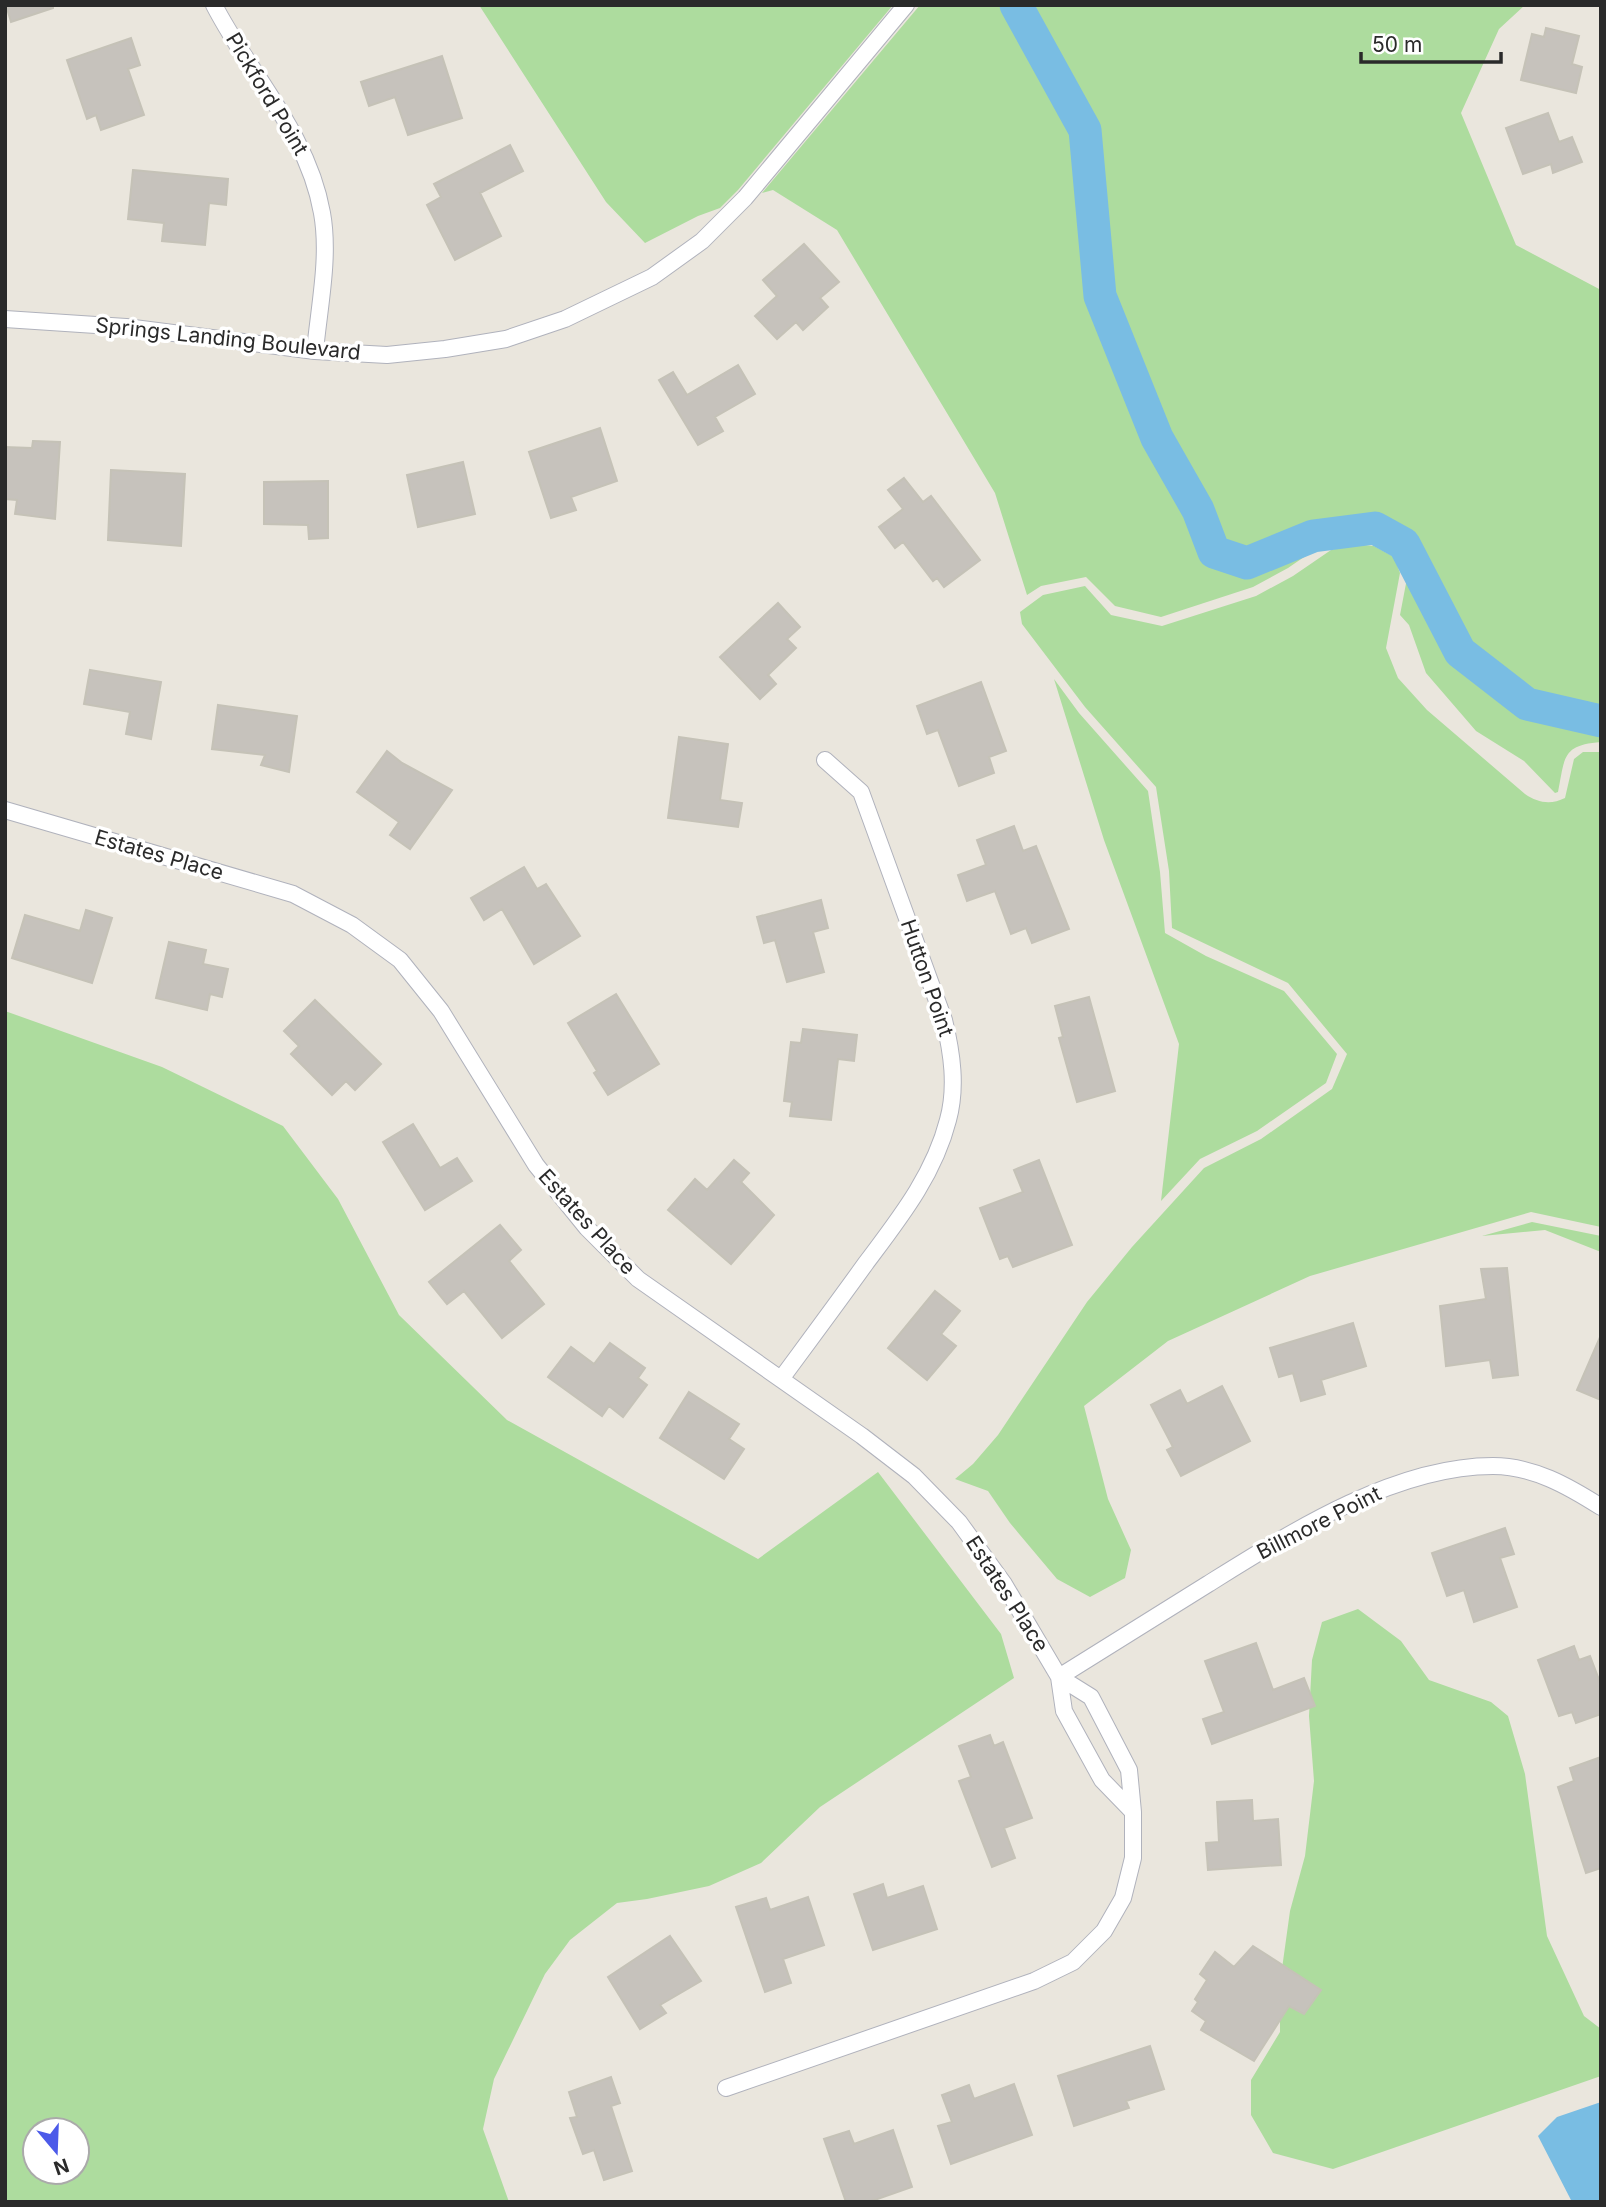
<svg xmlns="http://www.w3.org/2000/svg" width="1606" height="2207" font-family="Inter,sans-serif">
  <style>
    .green { fill: #addc9e; fill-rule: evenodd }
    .water { fill: #79bde3 }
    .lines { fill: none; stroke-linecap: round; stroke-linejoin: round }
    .river { stroke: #79bde3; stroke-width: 33 }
    .building { fill: #c6c2bc; stroke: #c5c2b7; stroke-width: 2 }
    .minor-casing { stroke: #b0b2bc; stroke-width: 18 }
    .minor { stroke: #fff; stroke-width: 16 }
    .labels { text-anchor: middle; stroke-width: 7; stroke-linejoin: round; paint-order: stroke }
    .street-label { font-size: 21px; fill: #2a2a2a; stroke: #fff }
  </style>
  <rect width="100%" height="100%" fill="#eae6dd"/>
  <path class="green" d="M479,5h414l-155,185 -18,18 -22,8 -53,27 -39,-41z
    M920,5h605l-26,24 -38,84 55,132 85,45v452c-39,3 -36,15 -43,50l-3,1 -31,-32 -48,-30 -50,-58 -17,-48 -9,-10 8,-42 -7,-21 -23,-14 -24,-3 -28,7 -38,26 -35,19 -92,30 -46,-11 -29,-29 -45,9 -14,9 -32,-102 -158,-263 -64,-40 -11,3z
    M1354,544l20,2 20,11 6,16 -14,75 12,30 29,32 98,84c13,9 26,11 40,4l9,-39 9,-7h18v475l-70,-15 -221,64 -142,65 -84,65 24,93 23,51 -6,28 -35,19 -33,-18 -47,-56 -22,-32 -33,-12 18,-15 25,-29 89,-133 45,-55 72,-79 57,-29 71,-50 15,-35 -59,-71 -116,-55 -3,-57 -13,-84 -71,-80 -63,-83 -2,-12 23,-17 42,-9 26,29 51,11 94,-30 37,-20 38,-26z
    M1054,679l25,34 69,78 12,81 5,61 41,23 78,35 53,63 -11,29 -69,48 -57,28 -39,42 18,-157 -75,-204z
    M5,1011l157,56 121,59 55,73 61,116 108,105 251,139 120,-87 123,162 13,44 -194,129 -59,56 -52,23 -62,13 -30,4 -47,37 -25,34 -51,105 -11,50 26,73h-504zM77,2130v42h-42v-42z
    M1532,1222l69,14v16l-56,-22 -63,6z
    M1358,1609l43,32 28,39 62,22 17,14 17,58 22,162 37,80 17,13v47l-268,93 -60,-16 -22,-38v-35l29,-48v-49l10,-72 15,-55 9,-75 -5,-65 3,-56 10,-38z"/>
  <path class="water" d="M1601,2102v100h-29l-34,-66 19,-19z"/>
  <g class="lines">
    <path class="river" d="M1016,5l69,125 15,166 57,142 41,72 16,42 33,11 66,-27 62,-8 29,16 56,108 67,52 74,17"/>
  </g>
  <path class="building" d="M6,5h47v3l-42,14z
    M1546,28l33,8 -7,28 10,3 -6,26 -55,-13 11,-46 12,3z
    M131,38l9,27 -12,4 16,46 -43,15 -5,-15 -9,4 -20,-59z
    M442,56l20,62 -54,17 -13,-38 -26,9 -8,-24z
    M1548,113l11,29 13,-5 10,25 -29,11 -2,-9 -28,10 -17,-46z
    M510,145l13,26 -43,22 21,43 -46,24 -28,-55 14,-8 -7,-13z
    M133,170l95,9 -2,26 -17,-2 -4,42 -43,-4 2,-18 -36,-4z
    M804,244l35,38 -19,16 8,9 -25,23 -7,-8 -19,17 -22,-23 22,-20 -14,-16z
    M738,365l17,29 -40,23 8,14 -25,14 -39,-65 14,-8 14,23z
    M600,428l17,53 -46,16 5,13 -25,8 -22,-66z
    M33,441l27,1 -5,77 -40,-5 2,-14 -12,-1v-52l27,1z
    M463,462l12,52 -57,13 -11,-52z
    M111,470l74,4 -4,72 -73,-6z
    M904,478l19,24 8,-6 49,64 -36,27 -7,-9 -4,3 -30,-39 -8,6 -16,-21 24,-18 -15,-19z
    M328,481v57l-19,1 -1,-14 -44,-1v-42z
    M778,603l22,24 -13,12 9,9 -28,27 8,9 -16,15 -40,-42z
    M90,670l71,12 -10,57 -25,-5 4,-22 -46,-8z
    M981,682l25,69 -17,6 5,16 -35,13 -21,-56 -11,4 -10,-28z
    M218,705l79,11 -8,56 -28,-7 4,-10 -53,-6z
    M679,737l49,7 -8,56 22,3 -4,24 -70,-9z
    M387,751l15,12 50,27 -42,59 -20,-14 9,-13 -42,-30z
    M1014,826l9,25 13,-5 33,83 -37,14 -6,-15 -15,6 -16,-43 -28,10 -9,-26 28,-10 -9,-25z
    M524,867l13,22 9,-5 34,52 -46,28 -32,-55 -18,11 -13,-22z
    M821,900l7,28 -15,4 11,40 -37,10 -12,-42 -11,3 -7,-26z
    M86,910l26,8 -20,65 -80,-25 13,-43 55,16z
    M169,942l37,8 -3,14 25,5 -6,28 -12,-3 -3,16 -51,-12z
    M616,994l43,70 -51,31 -14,-22 3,-2 -29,-48z
    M1089,997l26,94 -38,11 -18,-64 4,-1 -8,-31z
    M315,1000l66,64 -26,26 -9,-9 -14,14 -41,-41 8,-8 -15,-15z
    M803,1029l54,6 -3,26 -16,-2 -7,61 -41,-4 2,-14 -8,-1 7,-59 10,1z
    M413,1124l27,44 17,-10 15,23 -47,29 -42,-68z
    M734,1160l15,13 -8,9 33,33 -43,49 -63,-54 27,-31 12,11z
    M1039,1160l33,85 -59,22 -5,-11 -8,3 -20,-51 43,-16 -9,-22z
    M500,1225l21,25 -12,11 35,43 -42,34 -38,-47 -17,13 -18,-22z
    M1507,1268l11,107 -25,3 -3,-18 -44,6 -6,-60 46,-7 -5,-30z
    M935,1291l25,20 -19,23 15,12 -29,34 -39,-32z
    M1353,1323l13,43 -45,14 4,14 -24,7 -8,-28 -14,4 -9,-29z
    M1601,1335v65l-24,-10z
    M610,1343l35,25 -7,10 9,7 -24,32 -14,-11 -7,10 -54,-39 23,-30 23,17z
    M1222,1386l28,55 -69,35 -14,-26 6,-3 -22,-42 29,-15 7,14z
    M689,1392l50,32 -10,15 15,10 -20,30 -64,-41z
    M1505,1528l9,26 -14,4 17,49 -43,15 -10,-32 -17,6 -15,-43z
    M1256,1643l17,47 31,-12 11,28 -103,38 -9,-25 21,-7 -19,-51z
    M1574,1646l5,14 11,-4 11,29v29l-25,9 -4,-11 -13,4 -21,-56z
    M990,1735l4,11 9,-4 29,76 -28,10 11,30 -23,9 -33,-86 12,-4 -12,-31z
    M1601,1757v111l-15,5 -28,-86 16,-6 -4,-13z
    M1252,1800l1,21 25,-2 3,46 -73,5 -2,-27 13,-1 -2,-40z
    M883,1884l4,14 36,-12 14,43 -64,21 -19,-56z
    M808,1897l16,48 -41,14 8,24 -26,9 -29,-85 30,-9 4,12z
    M670,1936l31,45 -41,24 6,8 -26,16 -32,-52z
    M1253,1946l68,44 -17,24 -15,-8 -35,55 -53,-31 5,-9 -14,-10 6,-9 -3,-3 12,-19 -7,-6 15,-22 19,15z
    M1150,2046l14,43 -38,12 3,7 -55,18 -16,-50z
    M611,2077l9,26 -9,3 21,65 -28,9 -10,-30 -11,4 -13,-36 7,-1 -8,-25z
    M1014,2084l18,51 -81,29 -13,-38 14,-4 -10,-27 27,-10 5,14z
    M893,2130l19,57 -43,15h-23l-22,-63 25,-8 5,13z"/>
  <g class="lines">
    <defs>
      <path id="minor" d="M214,5c36,70 94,128 108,208 8,44 -3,94 -7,138
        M5,319l121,8 189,24 72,4 58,-6 61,-10 59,-20 87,-42 50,-36 43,-43 161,-193
        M5,810l288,84 59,31 48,35 41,51 95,154 51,63 51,51 224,157 52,40 45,46 45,62 55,93 5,34 38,69 31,32
        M781,1379c28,-38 57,-77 85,-116 33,-44 68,-88 82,-143 9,-33 4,-67 -4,-100l-83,-228 -36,-32
        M1059,1677c49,-31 99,-62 149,-93 82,-51 186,-118 285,-118 40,0 75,20 108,41
        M726,2088l308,-107 39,-19 31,-31 19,-33 10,-40v-46l-4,-42 -38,-73 -32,-20"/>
    </defs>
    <use href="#minor" class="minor-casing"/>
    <use href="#minor" class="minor"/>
  </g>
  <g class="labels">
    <g class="street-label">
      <text transform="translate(267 94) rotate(59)" y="7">Pickford Point</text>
      <text transform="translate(228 339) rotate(6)" y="7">Springs Landing Boulevard</text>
      <text transform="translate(159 855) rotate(16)" y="7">Estates Place</text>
      <text transform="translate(927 978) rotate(71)" y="7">Hutton Point</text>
      <text transform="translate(587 1222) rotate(48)" y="7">Estates Place</text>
      <text transform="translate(1319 1523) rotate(-27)" y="7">Billmore Point</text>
      <text transform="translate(1007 1594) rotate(57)" y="7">Estates Place</text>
    </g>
  </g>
  <rect width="1606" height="2207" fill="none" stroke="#2a2a2a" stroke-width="14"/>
  <g transform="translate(56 2151) rotate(161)"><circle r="33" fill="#ffffff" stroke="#aaaaaa" stroke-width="2"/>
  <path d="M0-5L12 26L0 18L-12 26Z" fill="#4c5ae9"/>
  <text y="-10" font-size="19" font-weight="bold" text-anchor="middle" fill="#2a2a2a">N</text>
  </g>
  <path d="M1361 52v10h140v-10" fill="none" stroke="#2a2a2a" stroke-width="3.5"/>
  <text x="1372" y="52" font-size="21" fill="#2a2a2a" stroke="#ffffff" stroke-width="5" paint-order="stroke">50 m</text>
</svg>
